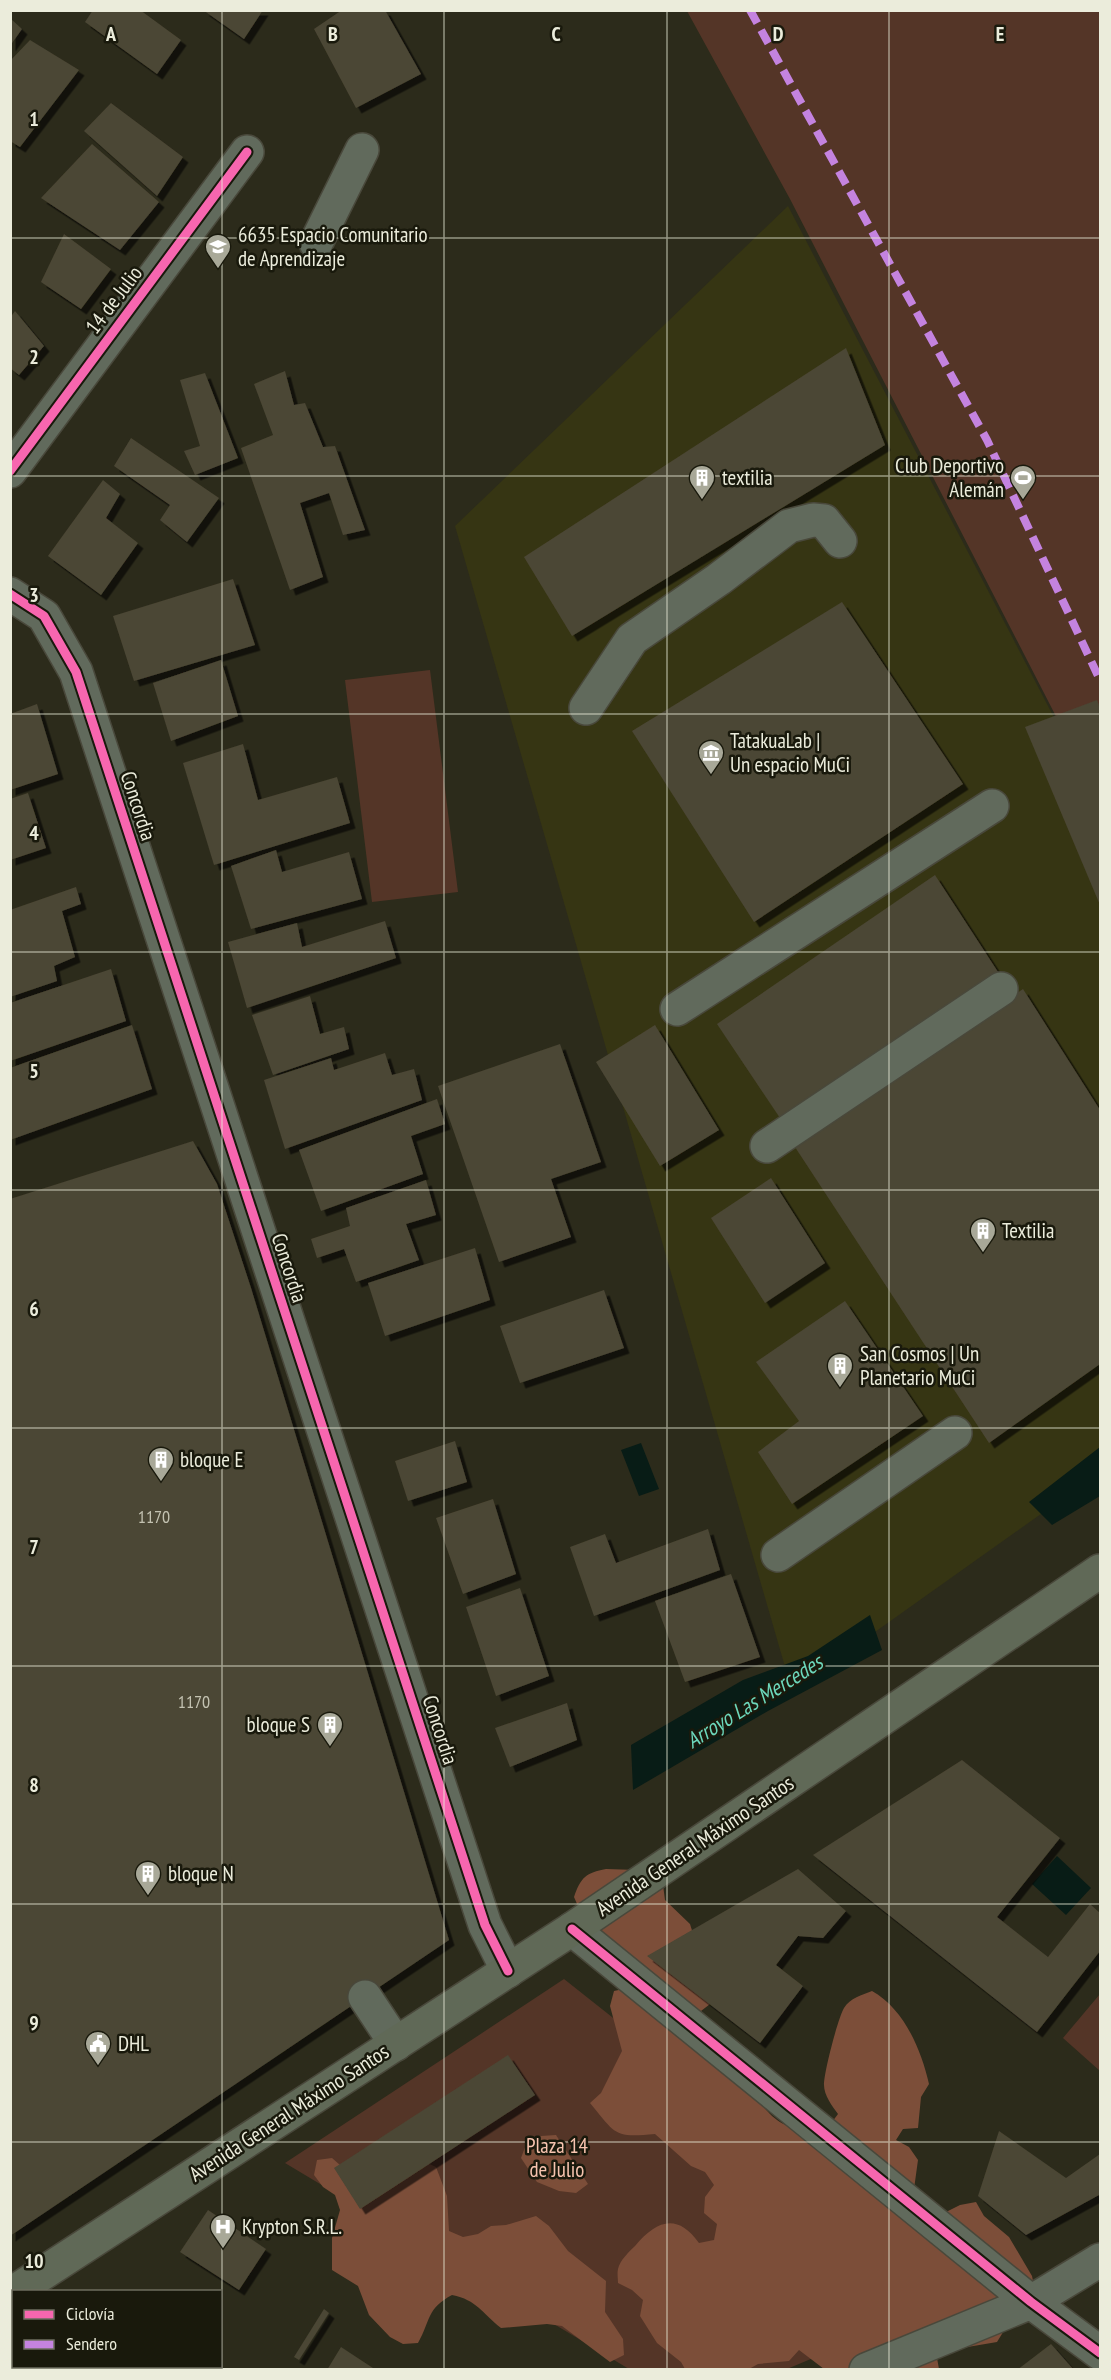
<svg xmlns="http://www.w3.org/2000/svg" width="1111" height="2380" font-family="'PT Sans Narrow',sans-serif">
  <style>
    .built { fill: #363513 }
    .green { fill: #543527 }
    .forest { fill: #7c4e39 }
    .water { fill: #081c16 }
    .building { fill: #4b4634; filter: url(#shadow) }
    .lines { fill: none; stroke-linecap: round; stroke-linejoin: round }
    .minor-casing { stroke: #49483b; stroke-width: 36 }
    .major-casing { stroke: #49483b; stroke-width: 36 }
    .minor { stroke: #616a5c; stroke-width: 33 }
    .major { stroke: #606957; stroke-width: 33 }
    .quiet { stroke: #c483df; stroke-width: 8; stroke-dasharray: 15 8; stroke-linecap: butt }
    .cycleway-casing { stroke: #19190c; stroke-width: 13 }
    .cycleway { stroke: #f766af; stroke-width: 9 }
    .grid { fill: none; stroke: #ebecdb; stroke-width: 1.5; stroke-opacity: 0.55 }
    .labels { text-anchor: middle; stroke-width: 5; stroke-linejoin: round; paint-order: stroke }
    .number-label { font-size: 18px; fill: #c3c2b1 }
    .poi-label { font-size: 21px; fill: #ebecdb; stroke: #19190c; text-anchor: start }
    .street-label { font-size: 21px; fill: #ebecdb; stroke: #19190c }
    .park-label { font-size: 21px; fill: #f7c4af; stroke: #19190c }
    .water-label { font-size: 22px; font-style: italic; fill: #6cd7bb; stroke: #19190c }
    .grid-label { font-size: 20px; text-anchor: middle; font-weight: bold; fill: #ebecdb; stroke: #19190c; stroke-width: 5; stroke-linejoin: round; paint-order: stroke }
  </style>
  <defs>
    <filter id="shadow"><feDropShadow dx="5.5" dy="5.5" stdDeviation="0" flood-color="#0009"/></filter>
  </defs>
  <rect width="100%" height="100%" fill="#2c2b1b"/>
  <path class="built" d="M788,206l312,600v666l-308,219 -337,-1165z"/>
  <path class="green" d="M687,11h413v791l-310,-603z
    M430,670l28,222 -86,10 -27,-222z
    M564,1979l399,316 -176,74h-158l-344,-206z
    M1100,1994v77l-37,-33z"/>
  <path class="forest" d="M606,1869l31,1 26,15 2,15 25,24 24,77 -13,10 61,94c20,25 36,27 67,21l9,-12c-6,-8 -14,-19 -14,-29 0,-13 14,-67 20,-77 6,-10 18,-13 28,-17 32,18 49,58 57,93l-8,13 -3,31 -15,1 -7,11 13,7 9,13 -4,29 32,23 14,-7 16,-3 8,14 25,21 23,39 3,14 -2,30 -28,9 -8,13 -47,8 -13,8 2,11h-115l-25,-19 -10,11 -31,3 -9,5h-64l-4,-7 -24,-19 -17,-27 3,-16 -11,-10 -14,-7c0,-4 -1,-10 0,-14 2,-9 11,-17 17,-23 21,-25 42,-34 64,-3l15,-3 3,-16 -13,-11 1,-16 9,-12 -9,-13 -14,-6 -36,-32c-42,4 -39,0 -65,-31l11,-10 21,-42 -12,-45 4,-15 14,-3 -47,-75 -7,-16c7,-20 12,-24 32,-28z
    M556,2135l32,49 -12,9 -17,-2 -22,-9 -16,-24 6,-16 14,-6z
    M332,2158l24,21 65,-19 15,7 11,29 2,35 14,6 15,-3 13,-8 15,-1 30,-9 13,10 19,25 38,30 -1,31 18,27 1,16 -14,7 -48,-36 -15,-2 -46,4c-19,-15 -24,-28 -49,-33 -26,14 -21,25 -34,48l-15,1 -13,-7 -21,-22 -11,-29 -26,-16v-32l8,-28 -5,-15 -12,-8 -9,-12 3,-15z"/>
  <path class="water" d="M641,1443l18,46 -20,7 -18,-46z
    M1100,1447v49l-48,29 -23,-23z
    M870,1615l12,35 -114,61 -135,79 -2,-45 112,-65 65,-24z
    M1057,1856l34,32 -25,27 -34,-31z"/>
  <path class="building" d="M93,10h47l41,30 -24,34 -72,-52z
    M203,10h60l-19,29z
    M342,10h43l36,64 -65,34 -42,-79z
    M10,18l12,11 -12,17z
    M30,40l49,30 -59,77 -10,-6v-80z
    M111,103l72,54 -26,39 -73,-65z
    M92,144l67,58 -39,48 -79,-52z
    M64,234l47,35 -30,40 -40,-27z
    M15,311l29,35 -25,29 -9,-7v-50z
    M846,348l39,97 -313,191 -48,-79z
    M285,371l9,34 11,-2 18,44 12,-1 30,84 -22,5 -14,-42 -29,10 23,74 -33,13 -49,-142 32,-13 -19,-51z
    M205,373l33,85 -43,17 -11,-24 16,-5 -20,-66z
    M131,438l88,60 -32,44 -27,-22 10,-15 -56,-39z
    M103,480l17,14 -14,24 32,25 -37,52 -53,-39z
    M233,579l22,66 -121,36 -21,-65z
    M842,602l121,182 -209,138 -122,-191z
    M221,660l17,56 -67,25 -18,-58z
    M1097,700l3,8v197l-75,-178z
    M37,704l21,70 -48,16v-76z
    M243,744l15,56 79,-23 13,46 -136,42 -31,-102z
    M28,793l18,55 -36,12v-61z
    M276,850l6,22 67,-20 13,47 -111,30 -20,-63z
    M935,875l65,100 -220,143 -63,-94z
    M76,887l5,17 -19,7 13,46 -21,9 3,15 -47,16v-87z
    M385,921l11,37 -149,50 -19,-66 69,-19 5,24z
    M111,969l15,52 -116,40v-58z
    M1023,989l77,121v254l-111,79 -196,-299z
    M310,996l10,38 24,-7 5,22 -76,26 -21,-60z
    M132,1025l20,64 -142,51v-72z
    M655,1025l64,105 -59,36 -64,-104z
    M560,1044l41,118 -50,17 20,58 -72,25 -61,-176z
    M385,1053l7,22 22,-6 8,31 -137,49 -21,-69 67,-22 3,12z
    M437,1099l8,25 -34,12 12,38 -102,37 -22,-61z
    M193,1141l24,43 34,104 198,652 -439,296v-1037z
    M771,1178l54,85 -60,40 -54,-85z
    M426,1180l10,35 -30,9 13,36 -63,22 -12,-33 -27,9 -6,-19 39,-13 -4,-18z
    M475,1248l15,52 -105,36 -17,-53z
    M604,1290l20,58 -104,35 -20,-57z
    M845,1301l78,115 -131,88 -34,-52 41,-31 -43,-59z
    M455,1441l12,41 -59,19 -13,-40z
    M493,1499l23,75 -53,20 -27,-76z
    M708,1529l12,41 -126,46 -24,-69 35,-13 11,29z
    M731,1574l29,83 -75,25 -30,-81z
    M520,1588l29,88 -53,20 -30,-89z
    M567,1703l10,37 -67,27 -15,-39z
    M962,1760l98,78 -63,79 51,40 42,-53 10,9v38l-63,81 -224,-177z
    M798,1869l48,42 -23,27 -25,-2 -22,29 27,21 -43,57 -113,-87z
    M508,2055l27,40 -175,114 -26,-41z
    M999,2131l67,47 34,-24v42l-1,-1 -73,40 -48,-39z
    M208,2210l58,39 -27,41 -59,-38z
    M324,2309l5,4 -30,47 -5,-3z
    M14,2329v37h67l-3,4h-63l-5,-4v-33z
    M1051,2344l23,26h-57z
    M341,2347l35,23h-49z"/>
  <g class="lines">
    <defs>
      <path id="minor" d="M316,243l46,-93
        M10,471l237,-319
        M10,594l34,22 32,56 409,1253 23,46
        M586,708l46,-69 87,-60 70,-53 24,-6 11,1 16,20
        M677,1009l315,-203
        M767,1146l234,-157
        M778,1555l177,-122
        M572,1929l459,373 69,51
        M365,1997l31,47
        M155,2366l5,4
        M866,2370l165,-68 69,-42"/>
      <path id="major" d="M14,2292l558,-363 528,-358"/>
    </defs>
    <use href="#minor" class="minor-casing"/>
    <use href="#major" class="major-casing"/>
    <use href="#minor" class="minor"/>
    <use href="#major" class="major"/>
    <path class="quiet" d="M750,10l237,430 113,240"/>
    <defs>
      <path id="cycleway" d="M10,471l237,-319
        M10,594l34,22 32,56 409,1253 23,46
        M572,1929l459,373 69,51"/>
    </defs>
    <use href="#cycleway" class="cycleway-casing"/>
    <use href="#cycleway" class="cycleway"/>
  </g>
  <path class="grid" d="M222,10v2360M444,10v2360M667,10v2360M889,10v2360M10,238h1090M10,476h1090M10,714h1090M10,952h1090M10,1190h1090M10,1428h1090M10,1666h1090M10,1904h1090M10,2142h1090"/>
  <defs>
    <symbol id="school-pin" viewBox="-11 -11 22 30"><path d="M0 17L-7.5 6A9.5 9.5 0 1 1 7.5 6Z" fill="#a8a898" stroke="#19190c"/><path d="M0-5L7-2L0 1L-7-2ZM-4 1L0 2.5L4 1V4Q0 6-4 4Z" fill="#fff"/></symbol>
    <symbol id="building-pin" viewBox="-11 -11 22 30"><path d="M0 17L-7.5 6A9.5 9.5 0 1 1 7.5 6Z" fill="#a8a898" stroke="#19190c"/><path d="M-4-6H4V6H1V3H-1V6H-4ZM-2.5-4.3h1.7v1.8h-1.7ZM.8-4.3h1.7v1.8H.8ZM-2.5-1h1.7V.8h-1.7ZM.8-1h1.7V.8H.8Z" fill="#fff"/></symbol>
    <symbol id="stadium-pin" viewBox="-11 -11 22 30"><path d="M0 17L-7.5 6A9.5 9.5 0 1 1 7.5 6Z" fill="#a8a898" stroke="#19190c"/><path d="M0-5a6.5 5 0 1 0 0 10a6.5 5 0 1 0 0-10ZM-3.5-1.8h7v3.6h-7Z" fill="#fff"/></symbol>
    <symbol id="museum-pin" viewBox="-11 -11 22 30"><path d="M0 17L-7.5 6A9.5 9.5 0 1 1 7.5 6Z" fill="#a8a898" stroke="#19190c"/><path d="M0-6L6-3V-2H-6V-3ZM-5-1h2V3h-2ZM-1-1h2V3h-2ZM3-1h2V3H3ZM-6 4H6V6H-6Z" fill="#fff"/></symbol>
    <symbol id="civic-pin" viewBox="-11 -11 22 30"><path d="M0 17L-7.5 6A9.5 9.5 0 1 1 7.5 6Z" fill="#a8a898" stroke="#19190c"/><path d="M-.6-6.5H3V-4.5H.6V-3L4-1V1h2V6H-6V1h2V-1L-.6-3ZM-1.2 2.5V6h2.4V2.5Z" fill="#fff"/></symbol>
    <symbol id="hospital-pin" viewBox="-11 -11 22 30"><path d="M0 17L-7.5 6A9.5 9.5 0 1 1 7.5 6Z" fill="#a8a898" stroke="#19190c"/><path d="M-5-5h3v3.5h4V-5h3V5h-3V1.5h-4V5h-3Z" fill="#fff"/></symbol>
  </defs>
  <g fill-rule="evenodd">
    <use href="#school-pin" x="203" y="232" width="30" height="40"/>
    <use href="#building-pin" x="687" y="463" width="30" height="40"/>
    <use href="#stadium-pin" x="1008" y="463" width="30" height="40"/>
    <use href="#museum-pin" x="696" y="738" width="30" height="40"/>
    <use href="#building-pin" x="968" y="1216" width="30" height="40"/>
    <use href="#building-pin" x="825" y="1351" width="30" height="40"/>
    <use href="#building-pin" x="146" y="1445" width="30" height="40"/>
    <use href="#building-pin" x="315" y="1710" width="30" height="40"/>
    <use href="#building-pin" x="133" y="1859" width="30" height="40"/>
    <use href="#civic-pin" x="83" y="2029" width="30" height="40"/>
    <use href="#hospital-pin" x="208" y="2212" width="30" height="40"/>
  </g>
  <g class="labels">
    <g class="number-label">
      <text x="154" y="1523">1170</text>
      <text x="194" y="1708">1170</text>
    </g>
    <g class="poi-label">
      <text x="238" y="242">6635 Espacio Comunitario<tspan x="238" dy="24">de Aprendizaje</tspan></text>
      <text x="1004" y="473" text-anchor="end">Club Deportivo<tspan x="1004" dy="24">Alemán</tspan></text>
      <text x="722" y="485">textilia</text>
      <text x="730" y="748">TatakuaLab |<tspan x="730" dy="24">Un espacio MuCi</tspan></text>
      <text x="1002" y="1238">Textilia</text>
      <text x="860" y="1361">San Cosmos | Un<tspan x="860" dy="24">Planetario MuCi</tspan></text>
      <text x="180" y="1467">bloque E</text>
      <text x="310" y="1732" text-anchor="end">bloque S</text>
      <text x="168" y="1881">bloque N</text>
      <text x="118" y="2051">DHL</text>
      <text x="242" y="2234">Krypton S.R.L.</text>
    </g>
    <g class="street-label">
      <text transform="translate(114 300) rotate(-53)" y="7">14 de Julio</text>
      <text transform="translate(138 806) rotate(72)" y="7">Concordia</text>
      <text transform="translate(289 1268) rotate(72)" y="7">Concordia</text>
      <text transform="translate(440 1730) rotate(72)" y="7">Concordia</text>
      <text transform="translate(695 1846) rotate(-34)" y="7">Avenida General Máximo Santos</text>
      <text transform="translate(289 2113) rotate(-33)" y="7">Avenida General Máximo Santos</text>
    </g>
    <g class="park-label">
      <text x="557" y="2153">Plaza 14<tspan x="557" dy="24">de Julio</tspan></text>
    </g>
    <g class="water-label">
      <text transform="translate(754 1701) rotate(-32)" y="8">Arroyo Las Mercedes</text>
    </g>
  </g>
  <g class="grid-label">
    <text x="111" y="41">A</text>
    <text x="333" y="41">B</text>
    <text x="556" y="41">C</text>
    <text x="778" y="41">D</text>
    <text x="1000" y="41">E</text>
    <text x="34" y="126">1</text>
    <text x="34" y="364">2</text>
    <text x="34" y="602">3</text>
    <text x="34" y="840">4</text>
    <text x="34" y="1078">5</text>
    <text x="34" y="1316">6</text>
    <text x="34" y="1554">7</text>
    <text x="34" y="1792">8</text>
    <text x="34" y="2030">9</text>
    <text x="34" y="2268">10</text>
  </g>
  <rect width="1111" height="2380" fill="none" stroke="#ebecdb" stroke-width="24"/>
  <rect x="12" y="2290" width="210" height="78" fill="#19190c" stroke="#6d6d5f" stroke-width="1.5"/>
  <rect x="24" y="2310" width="30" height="9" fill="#f766af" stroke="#6d6d5f" stroke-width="1.5"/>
  <text x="66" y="2320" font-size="18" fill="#ebecdb">Ciclovía</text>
  <rect x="24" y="2340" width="30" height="9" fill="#c483df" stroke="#6d6d5f" stroke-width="1.5"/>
  <text x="66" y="2350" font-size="18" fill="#ebecdb">Sendero</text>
</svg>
